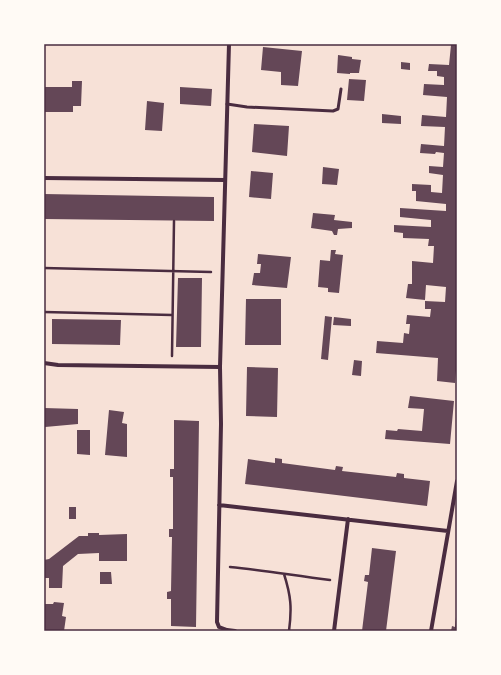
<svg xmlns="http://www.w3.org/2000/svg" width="501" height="675" font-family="'Roboto Serif',serif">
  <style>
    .building { fill: #644757 }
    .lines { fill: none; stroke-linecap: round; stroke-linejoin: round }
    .path { stroke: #4a2c40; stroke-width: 2.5 }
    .service { stroke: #4a2c40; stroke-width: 3 }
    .minor { stroke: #4a2c40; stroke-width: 4 }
    .neatline { fill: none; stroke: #4a2c40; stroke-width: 1.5 }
  </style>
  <rect width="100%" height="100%" fill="#f7e1d7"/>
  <path class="building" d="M446,44h11v313l-2,26 -18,-2 1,-23 -62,-5 1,-12 26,2 1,-10 5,1 1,-10h-4l1,-9 23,2 1,-8h-6v-8l20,1 1,-15 -20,-2 -1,15 -19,-2 2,-14h4v-23l21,2 1,-17h-6l1,-7 -26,-1v-5l-9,-1v-7l37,2v-7l-31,-3v-9l46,3v-7l-30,-3v-10h-4v-7l19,1v7l11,1 1,-18 -14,-2v-7l14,1 1,-14 -8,-1 -1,2 -15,-1 1,-9 23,2 1,-19 -24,-1 1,-11 24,2 1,-20 -24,-2 1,-11 20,1v-8l-7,-1v-5h-9l1,-7 20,1 2,-20h-5z
    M263,47l39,4 -4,35 -17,-1v-13l-20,-2z
    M338,55l14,2v2l9,1 -2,13h-9v1l-13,-1z
    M401,62l9,1v7l-9,-1z
    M349,79l17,1 -2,21 -17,-1z
    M72,81h10l-1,25h-8v6h-29v-25h28z
    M180,87l32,2 -1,17 -31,-2z
    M147,101l17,2 -2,28 -17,-1z
    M382,114l19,2v8l-19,-1z
    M254,124l35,2 -2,30 -35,-4z
    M323,167l16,2 -2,16 -15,-1z
    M251,171l22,2 -2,26 -22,-2z
    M44,194l170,3v24l-170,-2z
    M313,213l22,2 -1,5 18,2v6l-14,1 -1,6h-3l-2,-4 -21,-3z
    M331,250h5l-1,4 8,1 -4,38 -11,-1v-4l-10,-1 2,-27 10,1z
    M258,254l33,3 -4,31 -35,-3 2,-12h6l1,-9h-4z
    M178,278h24l-1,69h-25z
    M246,299h35v46h-36z
    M325,316l7,1 -4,43 -7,-1z
    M334,317l17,2v7l-18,-1z
    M52,319l69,1 -1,25 -68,-1z
    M354,360l8,1 -1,15 -9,-1z
    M247,367l31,1 -1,49 -31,-1z
    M410,396l44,5 -4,43 -65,-5 1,-9 11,1 1,-2 24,2 2,-22 -16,-1z
    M44,408l34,1v15l-33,3v-15h-1z
    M109,410l15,2 -2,11 5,1v33l-22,-2z
    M174,420l25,1 -3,206 -25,-1v-27h-4v-7l4,-1 1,-54h-3v-8h4v-52h-3v-8h4z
    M77,430h13v25l-13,-1z
    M275,458l7,1v4l53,7 1,-4 7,1 -1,4 54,6 1,-4 7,1v4l26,3 -3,25 -182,-22 3,-25 27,4z
    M69,507h7v12h-7z
    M88,533h11v2l28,-1v27h-28v-8l-21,1 -15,12 -1,22h-13v-10h-5v-18l5,-1 30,-23h9z
    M372,548l24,3 -10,80h-24l6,-49 -4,-1 1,-6h4z
    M100,572h11l1,12h-12z
    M54,602l10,1 -2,13 4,1 -2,14h-20v-27h9z
    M456,617l1,14h-6l1,-5 3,1z"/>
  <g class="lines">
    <path class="path" d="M44,268l167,4
      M44,312l128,3
      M172,356l2,-135
      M230,567c33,3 66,9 100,13
      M284,574c7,22 8,34 5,57"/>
    <path class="service" d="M227,104l20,3 86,4 5,-2 3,-20"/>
    <path class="minor" d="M229,44l-9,323 1,57 -4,198 2,5 8,3 8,1
      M44,178l181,2
      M44,363l14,2 162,2
      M219,505l229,26
      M334,631l14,-112
      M431,631l26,-150"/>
  </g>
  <rect width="501" height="675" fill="none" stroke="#fffaf5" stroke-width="90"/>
  <rect x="45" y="45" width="411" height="585" class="neatline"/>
</svg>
